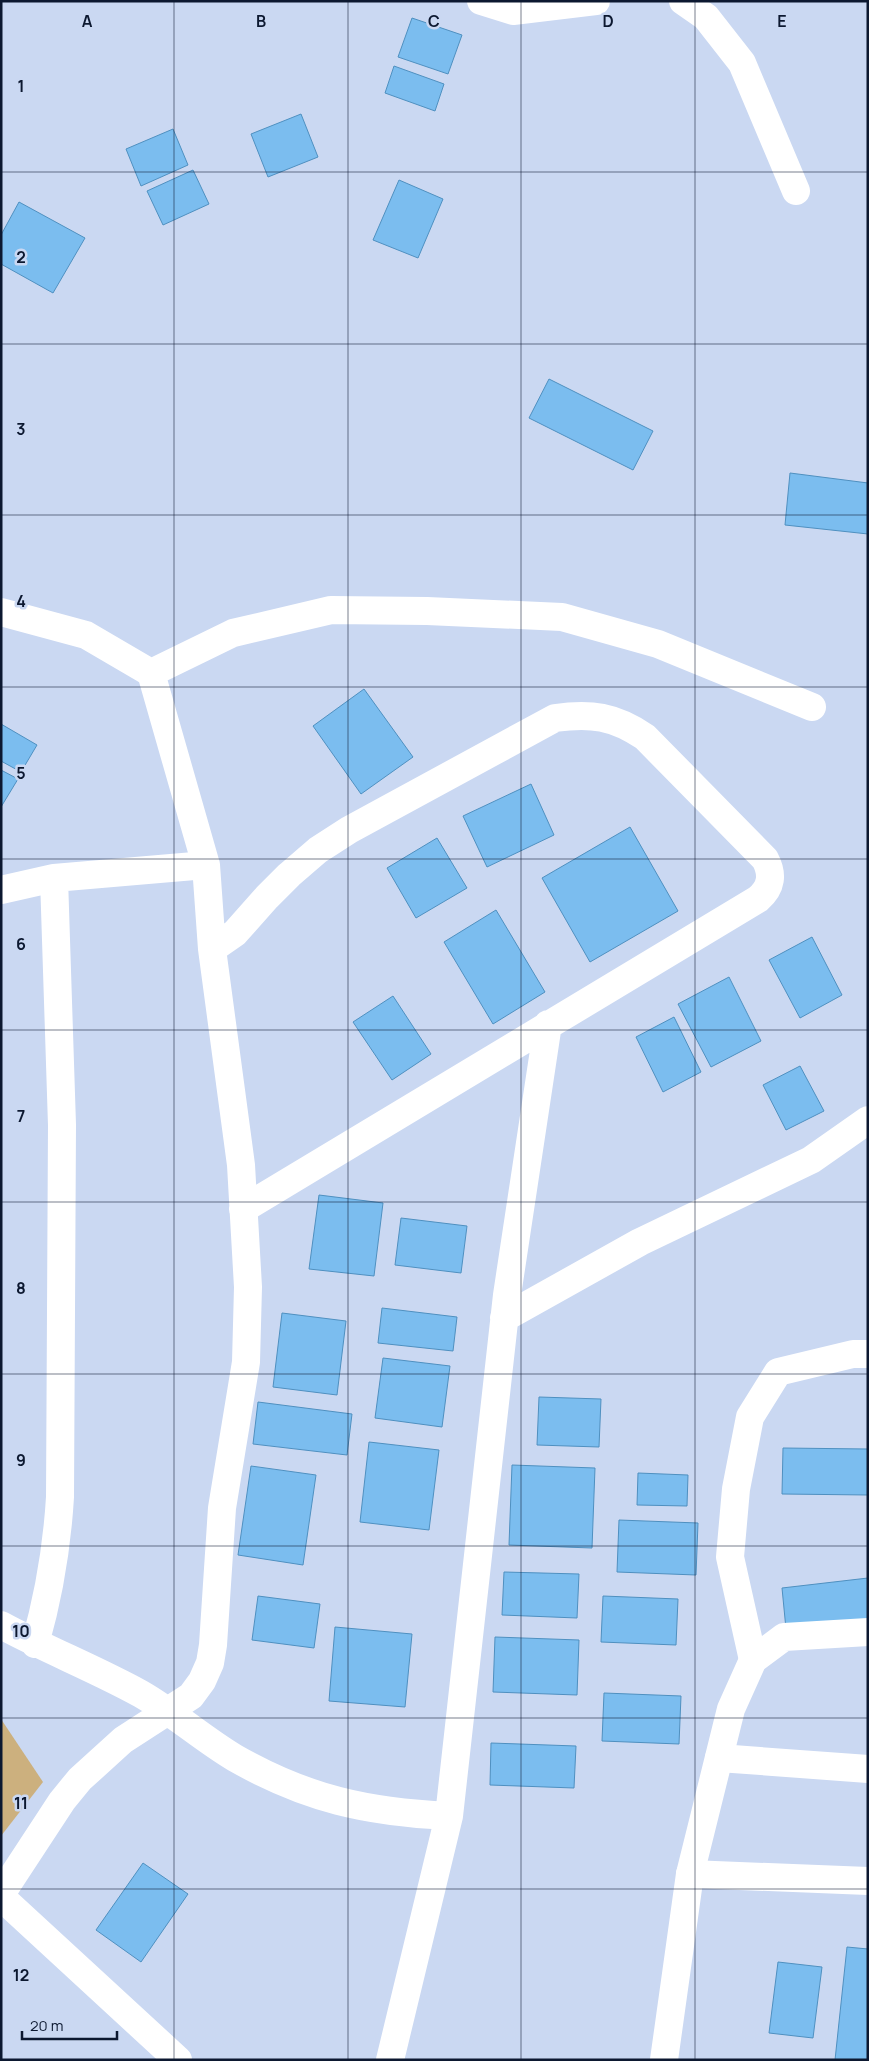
<svg xmlns="http://www.w3.org/2000/svg" width="869" height="2061" font-family="Manrope,sans-serif">
  <style>
    .green { fill: #ccb07e }
    .building { fill: #7bbdef; stroke: #4f90c0 }
    .lines { fill: none; stroke-linecap: round; stroke-linejoin: round }
    .street { stroke: #fff; stroke-width: 28 }
    .secondary { stroke: #fff; stroke-width: 28 }
    .grid { fill: none; stroke: #0c1830; stroke-width: 1; stroke-opacity: 0.55 }
    .grid-label { font-size: 16px; text-anchor: middle; font-weight: bold; fill: #0c1830; stroke: #cad8f2; stroke-width: 5; stroke-linejoin: round; paint-order: stroke }
  </style>
  <rect width="100%" height="100%" fill="#cad8f2"/>
  <path class="green" d="M1,1719l42,63 -42,54z"/>
  <path class="building" d="M412,18l50,17 -14,39 -50,-17z
    M394,66l50,18 -9,27 -50,-18z
    M301,114l17,43 -50,20 -17,-43z
    M173,129l15,36 -47,21 -15,-37z
    M193,170l16,34 -46,21 -16,-34z
    M399,180l44,19 -25,59 -45,-18z
    M19,202l66,36 -32,55 -52,-29v-29z
    M549,379l104,52 -20,39 -104,-52z
    M790,473l78,10v51l-83,-9z
    M364,689l49,68 -52,37 -48,-68z
    M1,724l36,21 -16,27 -20,-11z
    M1,770l17,9 -17,28z
    M531,784l23,51 -67,32 -24,-51z
    M630,827l48,84 -88,51 -48,-84z
    M437,838l30,50 -51,30 -29,-50z
    M496,910l49,82 -52,32 -49,-82z
    M812,937l30,58 -42,23 -31,-58z
    M729,977l32,64 -50,26 -33,-63z
    M393,996l38,58 -39,26 -39,-58z
    M674,1017l27,55 -38,20 -27,-55z
    M800,1066l24,45 -38,19 -23,-45z
    M319,1195l64,8 -9,73 -65,-7z
    M401,1218l66,8 -6,47 -66,-8z
    M382,1308l75,9 -4,34 -75,-8z
    M282,1313l64,8 -9,74 -64,-8z
    M383,1358l67,8 -8,61 -67,-9z
    M539,1397l62,2 -2,48 -62,-2z
    M258,1402l94,12 -5,41 -94,-11z
    M369,1442l70,8 -10,80 -69,-8z
    M783,1448l85,1v46l-86,-1z
    M512,1465l83,3 -3,80 -83,-3z
    M251,1466l65,9 -13,90 -65,-10z
    M638,1473l50,2 -1,31 -50,-1z
    M619,1520l79,3 -2,52 -79,-3z
    M504,1572l75,2 -2,44 -75,-3z
    M868,1578v41l-82,10 -4,-41z
    M258,1596l62,8 -6,44 -62,-8z
    M603,1596l75,3 -2,46 -75,-3z
    M335,1627l77,7 -7,73 -76,-6z
    M495,1637l84,3 -2,55 -84,-3z
    M604,1693l77,3 -2,48 -77,-3z
    M491,1743l85,3 -2,42 -84,-3z
    M143,1863l45,31 -47,68 -45,-32z
    M847,1947l21,2v111h-33z
    M778,1962l44,5 -9,71 -44,-5z"/>
  <g class="lines">
    <path class="street" d="M481,1l32,10 83,-10
      M683,1l23,16 36,46 54,128
      M1,612l85,23 65,38 55,192 6,84 29,216 7,122 -2,75 -24,146 -9,137 -3,18 -8,18 -11,15 -68,44 -43,39 -18,22 -61,93
      M151,673l82,-40 98,-23 96,1 135,6 96,27 154,63
      M1,890l53,-12 152,-13
      M212,949l23,-16 32,-36 22,-22 29,-25 31,-20 206,-112c36,-5 59,-2 90,19l120,122c8,15 7,28 -7,40l-515,310
      M504,1318l136,-76 171,-82 57,-40
      M1,1625c46,25 95,44 140,69 33,19 62,45 94,64 72,41 132,54 214,58
      M35,1644c14,-49 22,-97 25,-147l2,-372 -8,-247
      M753,1660l-23,-103 6,-68 14,-72 28,-45 75,-18h15
      M719,1758l149,11
      M690,1874l178,7
      M1,1897l177,163
      M390,2060l59,-244 58,-521 41,-271"/>
    <path class="secondary" d="M664,2060l26,-186 41,-165 22,-49 31,-23 84,-5"/>
  </g>
  <path class="grid" d="M174,1v2059M348,1v2059M521,1v2059M695,1v2059M1,172h867M1,344h867M1,515h867M1,687h867M1,859h867M1,1030h867M1,1202h867M1,1374h867M1,1546h867M1,1718h867M1,1889h867"/>
  <g class="grid-label">
    <text x="87" y="27">A</text>
    <text x="261" y="27">B</text>
    <text x="434" y="27">C</text>
    <text x="608" y="27">D</text>
    <text x="782" y="27">E</text>
    <text x="21" y="92">1</text>
    <text x="21" y="263">2</text>
    <text x="21" y="435">3</text>
    <text x="21" y="607">4</text>
    <text x="21" y="779">5</text>
    <text x="21" y="950">6</text>
    <text x="21" y="1122">7</text>
    <text x="21" y="1294">8</text>
    <text x="21" y="1466">9</text>
    <text x="21" y="1637">10</text>
    <text x="21" y="1809">11</text>
    <text x="21" y="1981">12</text>
  </g>
  <rect width="869" height="2061" fill="none" stroke="#0c1830" stroke-width="5"/>
  <path d="M22 2031v8h95v-8" fill="none" stroke="#0c1830" stroke-width="2.5"/>
  <text x="30" y="2031" font-size="15" fill="#0c1830" stroke="#cad8f2" stroke-width="4" paint-order="stroke">20 m</text>
</svg>
